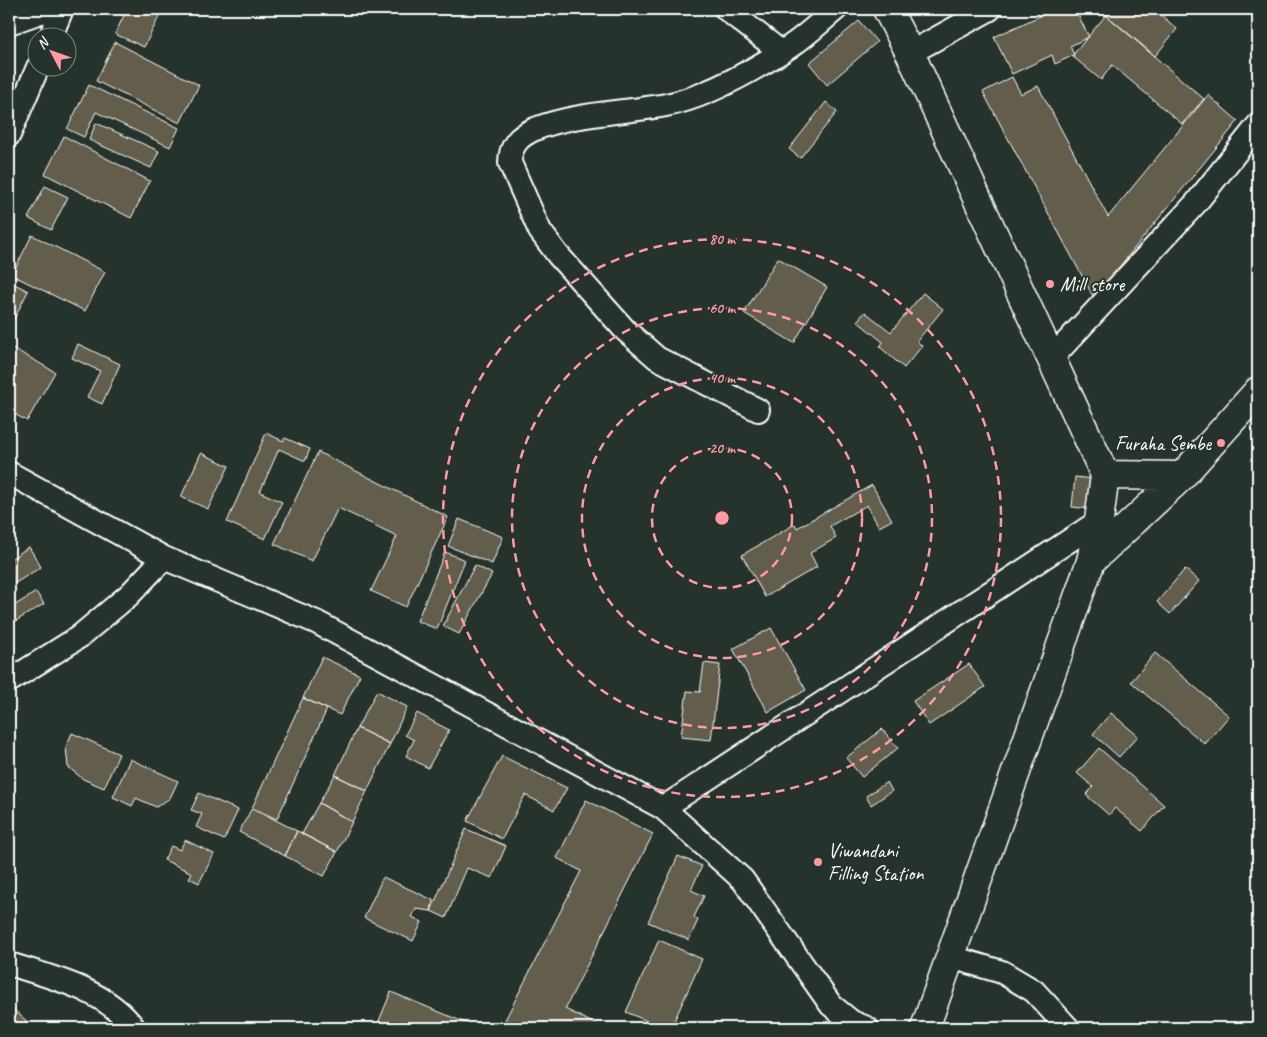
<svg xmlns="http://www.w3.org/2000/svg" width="1267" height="1037" font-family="Caveat,sans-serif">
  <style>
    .building { fill: #635d4b; stroke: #fff }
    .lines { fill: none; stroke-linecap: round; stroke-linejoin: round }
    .street-casing { stroke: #fff; stroke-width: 26 }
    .secondary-casing { stroke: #fff; stroke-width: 31 }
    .street { stroke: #26332d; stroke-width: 22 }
    .secondary { stroke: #26332d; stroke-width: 28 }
    .ring { fill: none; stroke: #ff9aa2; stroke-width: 2.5; stroke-dasharray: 9 6 }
    .poi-dot { fill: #ff9aa2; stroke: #26332d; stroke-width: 2 }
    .labels { text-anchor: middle; stroke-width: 4; stroke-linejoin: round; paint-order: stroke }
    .poi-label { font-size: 20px; fill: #fff; stroke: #26332d; text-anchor: start }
    .centre { fill: #ff9aa2; stroke: #26332d; stroke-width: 2.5 }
    .ring-label { font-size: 15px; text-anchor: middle; font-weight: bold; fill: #ff9aa2; stroke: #26332d; stroke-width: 4; stroke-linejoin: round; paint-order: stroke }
  </style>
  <rect width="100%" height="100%" fill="#26332d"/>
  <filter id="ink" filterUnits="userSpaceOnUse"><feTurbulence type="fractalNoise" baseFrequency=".02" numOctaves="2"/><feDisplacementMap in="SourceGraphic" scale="10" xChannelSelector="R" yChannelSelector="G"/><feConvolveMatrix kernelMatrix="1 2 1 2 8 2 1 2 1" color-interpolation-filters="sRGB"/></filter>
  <g filter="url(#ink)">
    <path class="building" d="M127,9h36l-19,38 -29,-13z
      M1055,9h20l14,28 -19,9 4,9 -19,9 -3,-9 -40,19 -18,-37z
      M1099,9h55l23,20 -22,27z
      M1106,15l98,84 -22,25 -70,-59 -11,15 -29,-24z
      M859,21l18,21 -50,43 -18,-22z
      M115,42l84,43 -19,38 -84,-42z
      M1012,77l9,17 17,-8 70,131 100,-122 30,26 -144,177 -111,-206z
      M89,85l90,43 -9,19 -74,-35 -12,25 -17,-8z
      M826,102l11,10 -37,46 -11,-9z
      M96,123l63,28 -8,17 -62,-28z
      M64,136l86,45 -19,37 -86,-44z
      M45,186l23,11 -17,33 -23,-12z
      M32,235l73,37 -20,39 -73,-36z
      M778,258l49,29 -33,56 -50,-30z
      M9,281l19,10 -19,38z
      M923,293l20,16 -26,32 5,5 -18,22 -24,-21 3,-5 -26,-21 8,-9 26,20z
      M78,344l42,20 -18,40 -15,-7 13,-26 -28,-13z
      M9,346l46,26 -28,49 -18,-10z
      M266,433l17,8 2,-3 25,11 -5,12 -26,-12 -19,43 22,10 -17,37 -38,-17z
      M318,452l130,65 -42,90 -35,-16 26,-55 -59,-28 -26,53 -38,-17z
      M201,453l28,13 -21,43 -27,-12z
      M1075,477l27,3 -3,30 -27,-3z
      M872,485l20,35 -13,7 -12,-22 -37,21 6,12 -26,15 7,14 -52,30 -23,-42 53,-31 2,4z
      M459,519l44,18 -11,27 -44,-18z
      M29,547l12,20 -32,20v-27z
      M445,552l20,8 -28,69 -20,-8z
      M475,565l17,9 -33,60 -16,-8z
      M1185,569l14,12 -29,33 -13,-12z
      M36,592l8,12 -35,21v-16z
      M771,628l35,62 -38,22 -35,-63z
      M1155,653l74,63 -24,28 -74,-62z
      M322,657l38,18 -20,40 -37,-17z
      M704,663l16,2 -9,75 -30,-3 6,-46 13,1z
      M969,664l16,23 -56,38 -16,-24z
      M377,691l30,16 -17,37 -33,-16z
      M303,698l24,11 -50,110 -25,-11z
      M417,713l32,17 -21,38 -22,-12 8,-16 -9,-5z
      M1111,713l27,23 -19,21 -26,-23z
      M357,728l33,16 -23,47 -32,-16z
      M882,729l16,19 -36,29 -16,-19z
      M72,733l47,21 -15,34 -21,-9 -15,-12 -2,-20z
      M1099,748l65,57 -22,26 -27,-23 -6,7 -23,-20 7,-8 -16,-14z
      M502,756l65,32 -13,22 -29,-15 -23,44 -35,-18z
      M130,759l48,22 -8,17 -14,9 -20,-9 -4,8 -19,-9z
      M335,775l32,16 -15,31 -33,-19z
      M887,782l5,9 -21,14 -5,-9z
      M199,793l39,17 -14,30 -28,-13 6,-13 -11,-4z
      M586,800l67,34 -88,175 38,19h-102l80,-157 -24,-13z
      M319,803l33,19 -15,30 -35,-18z
      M252,808l45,23 -12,25 -46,-24z
      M466,829l40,17 -14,32 -25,-10 -21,50 -15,-7z
      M297,831l40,21 -13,24 -39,-20z
      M185,840l29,14 -15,29 -10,-5 3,-5 -28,-13 7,-14 9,4z
      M678,856l24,10 -11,24 13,6 -10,21 4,3 -9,20 -41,-18z
      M383,877l50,23 -2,11 -15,-2 -4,8 10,5 -9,19 -49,-23z
      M659,940l43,19 -31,69h-8l-37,-16z
      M391,992l87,36h-102z
      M9,1006l26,22h-26z"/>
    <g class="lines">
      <defs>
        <path id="street" d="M726,9l55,43
          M9,23l40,-14
          M50,38l12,-29
          M910,53l80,-44
          M9,135l29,-68
          M1051,359l145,-156 62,-78
          M758,410l-101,-52 -32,-28 -67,-75 -18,-24 -30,-68c0,-18 9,-27 25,-34 40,-16 88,-16 131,-24 37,-7 84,-33 117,-54 19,-11 36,-28 53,-42
          M9,473l155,85 152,64 347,186 80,72 88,125 21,17 15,6
          M9,681l70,-44 50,-42 35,-37
          M663,808l436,-287
          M951,957l51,15 32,19 34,37
          M9,964c44,14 96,25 125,64"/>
        <path id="secondary" d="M887,9l23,44 195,422 -6,46 -8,40 -166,467
          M1105,475l77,1
          M1091,561l91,-85 76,-85"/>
      </defs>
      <use href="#street" class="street-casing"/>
      <use href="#secondary" class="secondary-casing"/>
      <use href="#street" class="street"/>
      <use href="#secondary" class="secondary"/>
    </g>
  </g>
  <g class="ring">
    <circle cx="722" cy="518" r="70"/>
    <circle cx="722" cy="518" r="140"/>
    <circle cx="722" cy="518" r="210"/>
    <circle cx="722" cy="518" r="279"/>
  </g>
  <g class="poi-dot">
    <circle cx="1050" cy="284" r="5"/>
    <circle cx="1221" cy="443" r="5"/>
    <circle cx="818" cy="862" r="5"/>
  </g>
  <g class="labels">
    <g class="poi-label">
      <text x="1060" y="291">Mill store</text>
      <text x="1211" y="450" text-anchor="end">Furaha Sembe</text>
      <text x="828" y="857">Viwandani<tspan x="828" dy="23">Filling Station</tspan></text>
    </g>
  </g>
  <circle cx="722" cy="518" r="8" class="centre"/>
  <g class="ring-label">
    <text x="722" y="244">80 m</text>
    <text x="722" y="313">60 m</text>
    <text x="722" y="383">40 m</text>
    <text x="722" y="453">20 m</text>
  </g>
  <rect width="1267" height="1037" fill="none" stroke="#26332d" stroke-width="30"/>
  <rect x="15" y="15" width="1237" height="1007" fill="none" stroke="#fff" stroke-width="2" filter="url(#ink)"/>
  <g transform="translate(52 52) rotate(311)"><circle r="24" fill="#26332d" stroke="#7d8581"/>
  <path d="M0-4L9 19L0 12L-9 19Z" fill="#ff9aa2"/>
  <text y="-8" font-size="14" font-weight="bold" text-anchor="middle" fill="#ffffff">N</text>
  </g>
</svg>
